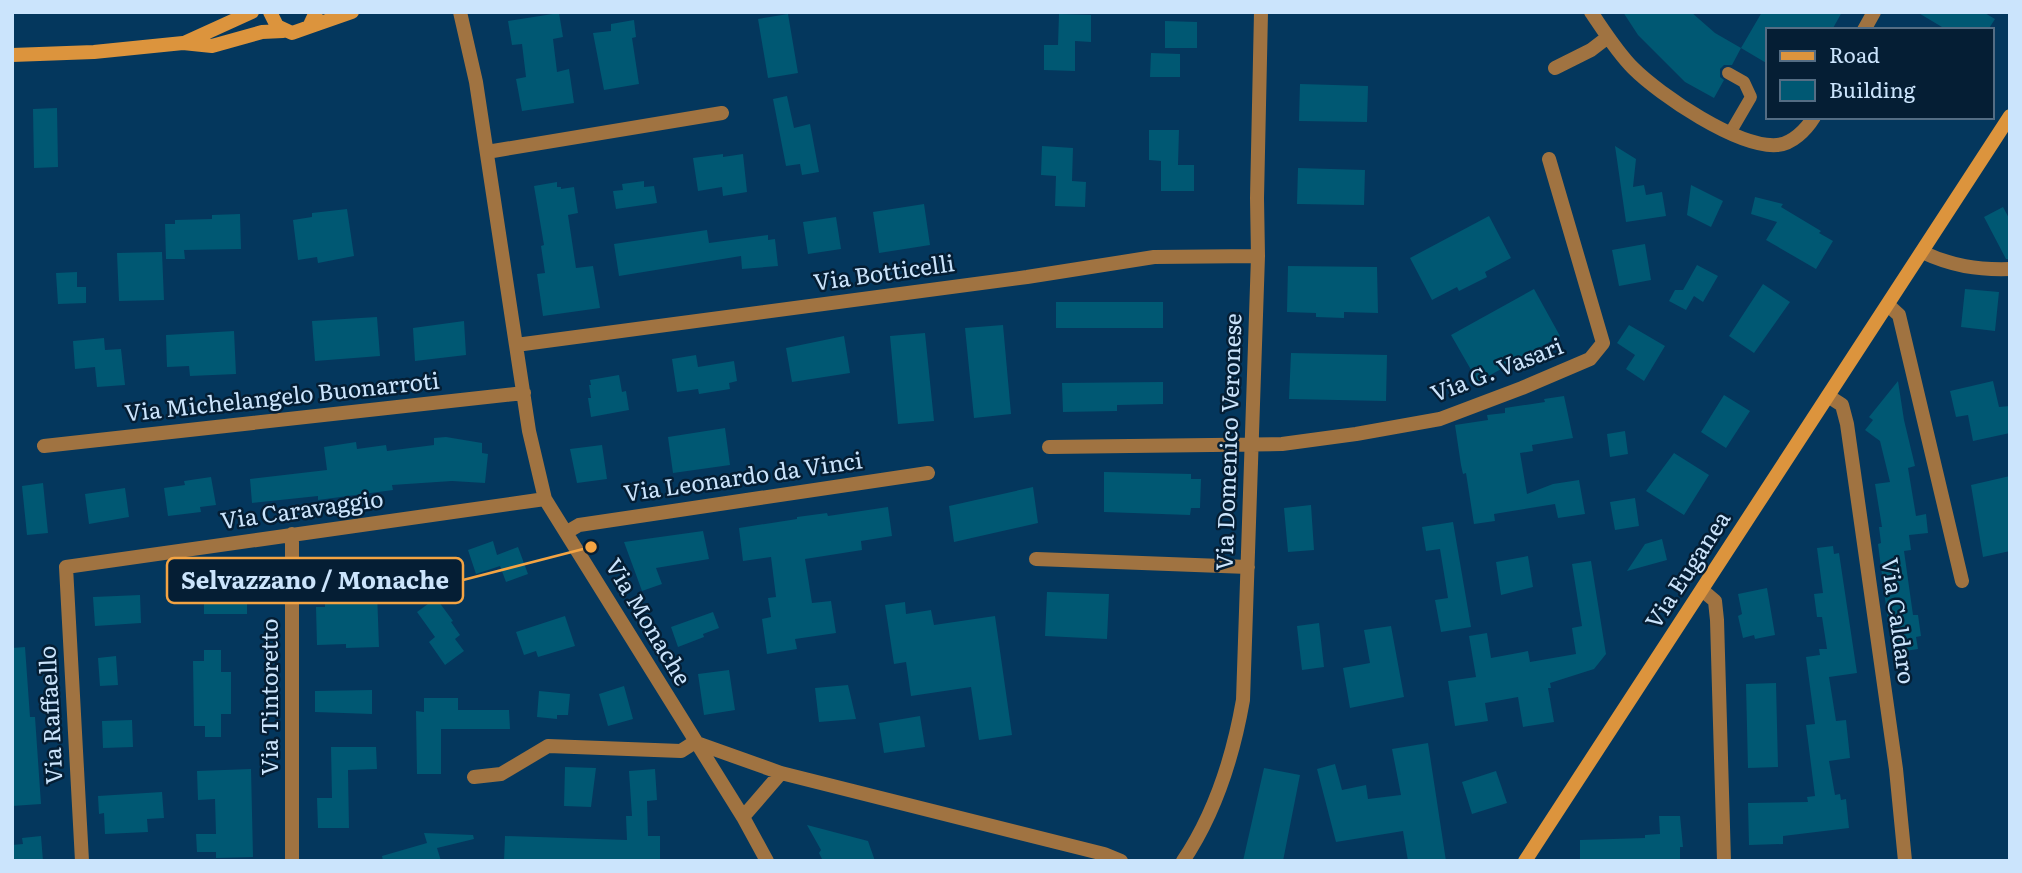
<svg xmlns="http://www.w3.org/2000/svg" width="2022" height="873" font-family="Literata,serif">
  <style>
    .building { fill: #005873 }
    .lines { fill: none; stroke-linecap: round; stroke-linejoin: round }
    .lane { stroke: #a07341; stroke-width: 12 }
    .street { stroke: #a07341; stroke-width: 14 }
    .secondary { stroke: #dc943d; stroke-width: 14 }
    .labels { text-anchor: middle; stroke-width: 5; stroke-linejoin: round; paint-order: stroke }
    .street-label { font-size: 23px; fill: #cbe4fc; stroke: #051e34 }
    .leader { fill: none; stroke: #f4a443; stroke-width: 2.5 }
    .callout-dot { fill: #f4a443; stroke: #051e34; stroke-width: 2.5 }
    .callout { fill: #051e34; stroke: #f4a443; stroke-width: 2.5 }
    .callout-label { font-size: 24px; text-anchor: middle; font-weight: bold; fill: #cbe4fc }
  </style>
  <rect width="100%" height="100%" fill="#04375d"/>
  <path class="building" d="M1623,12h68l24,21 26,15 -9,17h-8l-4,4v8l4,3 -10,18 -29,-16 -47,-47z
    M1762,12h80l-10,18h-64v34l-27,-16z
    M1917,12h66l12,7 -7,11h-41z
    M559,13l4,24 -10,2 4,33 12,-3 5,34 -52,8 -6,-32 10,-2 -4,-33 -10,1 -4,-24z
    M788,14l10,59 -30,5 -10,-59z
    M1059,14l32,1v27l-16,-1v30l-31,-1v-25h14z
    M634,20l2,17 -4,1 7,46 -35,6 -11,-57 18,-2v-7z
    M1165,21l32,1v26h-32z
    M1151,53l29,1v23h-30z
    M1300,84l68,2 -1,36 -68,-1z
    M787,96l7,32 16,-4 9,48 -17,3 -2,-11 -14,2 -13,-67z
    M57,108l1,59 -24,1 -1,-59z
    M1149,130h30l-1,35h16v26h-33v-30l-12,-1z
    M1042,146l31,2 -1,33 14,1 -1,25 -30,-1 1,-30 -15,-1z
    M1615,146l21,13 -3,28 11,-2 2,10 16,-3 4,24 -40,6z
    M723,154v3l20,-3 4,38 -24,4 -1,-9 -24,4 -5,-33z
    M1298,168l67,2 -1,35 -67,-1z
    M644,181v6l10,-1 3,17 -41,6 -3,-18 10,-1 -1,-6z
    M557,182v5h4v2l13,-2 4,26 -10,2 8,53 17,-2 7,42 -57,8 -6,-42 8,-1 -4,-27 3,-1 -10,-59z
    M1691,185l32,16 -12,26 -24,-12z
    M1755,197l28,7 -2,3 40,24 -2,2 14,8 -17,28 -50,-29 11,-18 -26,-8z
    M924,204l6,41 -51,8 -6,-41z
    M2003,207l7,13v39h-4l-22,-42z
    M347,209l7,47 -36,7 -1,-6 -19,3 -5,-40 19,-3v-4z
    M240,214l1,35 -57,1 1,9h-19l-1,-35h10v-4l37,-1v-4z
    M1489,216l22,42 -26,14 2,5 -28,14 -2,-4 -25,13 -22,-42z
    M836,217l5,32 -33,5 -5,-32z
    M707,230l2,13 59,-8v5l7,-1 3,27 -36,3 -1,-13 -122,20 -5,-32z
    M1645,244l6,36 -32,6 -7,-36z
    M162,252l2,48 -45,1 -2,-48z
    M1697,265l21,11 -15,26 -9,-6 -8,14 -17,-9 6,-11h8z
    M1288,266l89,1 1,46 -34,-1v6l-28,-1v-4l-29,-1z
    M77,272v15h9v16l-28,1 -2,-31z
    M1763,284l27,18 -36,51 -25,-17z
    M1534,289l26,47 -82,46 -27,-47z
    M1965,289l34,3 -4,39 -34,-4z
    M1056,302h107v26h-107z
    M377,317l3,39 -65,5 -3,-40z
    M464,321l2,34 -51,6 -2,-33z
    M1003,325l8,89 -37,4 -9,-90z
    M1629,325l36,21 -21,35 -18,-12 9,-14 -18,-12z
    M234,331l2,43 -46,2 -1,-10 -22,1 -1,-32z
    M925,333l9,88 -36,3 -8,-88z
    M844,336l6,37 -58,9 -6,-34z
    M104,338l1,12 16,-1 4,36 -28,2 -2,-20 -20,2 -2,-28z
    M1291,353l96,2 -1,46 -97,-2z
    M696,355l2,12 36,-6 3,20 -8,2 1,6 -31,5 -1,-5 -21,3 -5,-33z
    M619,375l3,17 4,-1 3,19 -38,7 -3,-19h3l-2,-13h2l-1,-5z
    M1898,381l6,39 11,46 -7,2 8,48 10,-2 2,19 -19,2 2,15 -7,1 9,64h5l3,21 -5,1 2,12 -26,4 -14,-109 3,-1 -2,-16h3l-7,-43 15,-2 -10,-41 -15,-11 8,-10 -4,-3z
    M1993,381l6,26 11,-1v27l-37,8 -5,-26 -12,2 -6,-26z
    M1163,382v22l-46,1v6l-54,1 -1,-29z
    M1724,395l26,16 -24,37 -25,-16z
    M1564,396l9,42 -41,7 1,6 -13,2 7,41 26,-10 26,-4 6,34 -27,4 -3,-14 -61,10 1,7 -21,3 -8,-51 -3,1 -2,-9 -6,-40 33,-5 -1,-5 18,-2v-5l40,-6 -1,-3z
    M725,428l5,37 -57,8 -5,-36z
    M1625,431l3,23 -18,3 -3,-23z
    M446,437l36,6v10l6,1 -3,29 -33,-2 -60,4 1,5 -75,10v-4l-66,7 -2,-24 77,-9 -3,-23 32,-5 1,7 29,-4 1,6 47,-6v-7z
    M602,445l5,34 -30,4 -7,-34z
    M1674,453l35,22 -25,40 -38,-24z
    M1104,472l87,2v5h10l-1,29h-9l-1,7 -86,-3z
    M2010,476v75l-27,6 -12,-72z
    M211,477l5,28 -16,2 1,5 -33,4 -4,-28 21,-3 -1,-4z
    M43,483l5,50 -21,2 -5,-49z
    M1033,487l5,36 -84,19 -5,-36z
    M125,488l4,29 -40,7 -4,-30z
    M1635,498l4,28 -24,4 -5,-28z
    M1311,505l3,45 -26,2 -4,-44z
    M888,507l4,29 -31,5 1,9 -57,9 7,44 19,-2 5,32 -41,6 2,10 -30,5 -5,-35 9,-2 -3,-19 8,-1 -5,-40 -28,4 -4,-33 58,-9v-2l30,-4 1,3z
    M1453,522l18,105 -30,5 -6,-32 13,-2 -8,-49 -14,2 -4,-24z
    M703,531l6,28 -53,9 6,16 -20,7 -18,-49z
    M1662,539l5,21 -40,11 18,-27z
    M493,541l4,14 21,-8 10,27 -22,8 -6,-16 -24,8 -8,-24z
    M1833,546l1,8 5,-1 18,120 -28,4 7,44 10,-1 4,38 -21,3 6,34 5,-1 1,6 5,-1 3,29 -66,8v8l-34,1 -1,-42 60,-1 -1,-5 8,-1 -9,-71 9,-1 -9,-67 14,-2 -1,-6h8l-5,-32h-5l-3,-23 9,-1 -6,-45z
    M1528,556l5,31 -32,8 -5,-33z
    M1591,561l15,93 -12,15 -44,14 1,5h-3l6,34 -31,5 -5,-30 -33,6 3,18 -33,5 -7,-45 28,-4 -7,-41 18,-3 4,25 37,-7 2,11 46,-8 -4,-26 10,-2 -10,-62z
    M372,564v2h7l1,25h-3l2,56 -33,1v-4l-29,1 -1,-38h9l-1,-35 15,-4v-3z
    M204,575h43v39h-43z
    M1767,588l8,47 -20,4 -1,-4 -11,3 -5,-22 4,-2 -4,-20z
    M1047,592l62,2 -2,45 -62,-3z
    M140,595l1,28 -46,3 -2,-29z
    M436,598l17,23 -2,1 9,13 -5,4 9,12 -19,14 -16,-23 6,-5 -18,-25z
    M905,602l1,12 25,-4 3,15 61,-9 17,119 -33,5 -8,-53 -60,9 -5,-34 -12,2 -9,-59z
    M713,612l6,16 -16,6 1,3 -26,10 -7,-20z
    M565,616l10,30 -37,11 -2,-6 -12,4 -8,-23z
    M1319,623l5,44 -22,3 -5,-44z
    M1391,626l13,71 -54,11 -7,-40 27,-5 -6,-33z
    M25,647l5,70h5l6,87 -29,2v-158z
    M204,650h17v22h10v42h-10v23h-16v-11h-11l-1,-65h11z
    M116,656l2,29 -18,1 -2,-28z
    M729,670l6,40 -31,5 -6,-41z
    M1776,683l2,84 -30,1 -2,-84z
    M848,685l8,34 -37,3 -4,-34z
    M624,686l9,33 -25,7 -9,-32z
    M372,690v24l-57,-2v-21z
    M539,691l31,3 -2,21h-11v4l-20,-2z
    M424,698h34v12h51l1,19h-69v45h-24l-1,-63 8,1z
    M920,716l5,31 -41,6 -5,-30z
    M132,720l1,27 -30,1 -1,-27z
    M1428,743l18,118h-38l-5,-30 -67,11 -19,-73 18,-5 7,26 24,-5 2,14 33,-4 -9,-46z
    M331,747h45l1,22 -29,1 1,58h-31l-1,-30h15z
    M565,767l31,1 -5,39 -27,-1z
    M1264,768l36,7 -17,86h-40z
    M251,769l2,88 -37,1v-6h-19l-1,-18h20l-1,-35 -17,1 -1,-29z
    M655,769l2,31 -10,1 1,35h12v25h-156l1,-25 122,4 -1,-24h6l-3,-45z
    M1496,771l11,32 -35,11 -10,-32z
    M162,792l2,26 -17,1 1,13 -43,2 -1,-21 -5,1 -1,-18z
    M1659,816h21l3,31h-3v14h-100v-21l65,-2v-3l15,-1z
    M807,825l61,16 7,20h-52l-4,-8 2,-3z
    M424,833l49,2 1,4 -37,9 4,13h-58l-1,-5 45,-13z
    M41,836l2,25h-31v-16l11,-1 -1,-6z"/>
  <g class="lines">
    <path class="lane" d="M1728,73l16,9 7,15 -21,36"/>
    <path class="street" d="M460,12l16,70 53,349 16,68 198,318 24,44
      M1591,12c13,19 26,40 42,56 27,27 105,80 144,77 15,-1 29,-15 37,-28
      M1864,30l10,-18
      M1555,68l36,-18 17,-13
      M487,152l235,-39
      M1922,252c30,14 55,18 88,17
      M1888,305l11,10 63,266
      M516,345l511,-68 127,-20 104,-1
      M1828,396l14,9 5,19 49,345 9,92
      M44,446l480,-53
      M1049,447l233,-3 74,-10 84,-15 82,-31 68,-29 13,-16 -54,-184
      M567,532l12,-7 349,-52
      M292,534v327
      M1036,559l212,8
      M1702,590l13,11 2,19 7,241
      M697,743l84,30 323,81 17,7
      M474,777l27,-3 47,-28 133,5 14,-9
      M743,817l38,-44
      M82,861l-16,-294 479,-68
      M1183,861c33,-49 50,-104 60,-161l15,-444 -1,-58 4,-186"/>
    <path class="secondary" d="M270,12l7,14 15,7 17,-6 7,-15
      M309,27l43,-15
      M186,42l66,-30
      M12,55l82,-3 89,-9 29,3 50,-14 21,-1
      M1525,861l485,-745"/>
  </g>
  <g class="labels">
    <g class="street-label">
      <text transform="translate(884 273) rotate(-8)" y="8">Via Botticelli</text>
      <text transform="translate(1497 370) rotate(-21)" y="8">Via G. Vasari</text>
      <text transform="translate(282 397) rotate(-6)" y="8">Via Michelangelo Buonarroti</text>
      <text transform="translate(1229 442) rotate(-88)" y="8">Via Domenico Veronese</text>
      <text transform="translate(743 477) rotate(-8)" y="8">Via Leonardo da Vinci</text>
      <text transform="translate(302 510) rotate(-8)" y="8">Via Caravaggio</text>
      <text transform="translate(1688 570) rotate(-57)" y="8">Via Euganea</text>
      <text transform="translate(1898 621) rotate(82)" y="8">Via Caldaro</text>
      <text transform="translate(648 622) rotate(59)" y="8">Via Monache</text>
      <text transform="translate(270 697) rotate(-90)" y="8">Via Tintoretto</text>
      <text transform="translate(51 715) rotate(-93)" y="8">Via Raffaello</text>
    </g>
  </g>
  <path class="leader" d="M591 547L463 580"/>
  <circle class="callout-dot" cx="591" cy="547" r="7"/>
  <rect class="callout" x="167" y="558" width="296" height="45" rx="7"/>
  <g class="callout-label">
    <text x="315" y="589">Selvazzano / Monache</text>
  </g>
  <rect width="2022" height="873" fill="none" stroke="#cbe4fc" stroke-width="28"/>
  <rect x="1766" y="28" width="228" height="91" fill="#051e34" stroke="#546d84" stroke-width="2"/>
  <rect x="1780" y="51" width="35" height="10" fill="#dc943d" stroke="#546d84" stroke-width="2"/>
  <text x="1829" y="63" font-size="21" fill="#cbe4fc">Road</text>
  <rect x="1780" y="80" width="35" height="21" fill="#005873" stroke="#546d84" stroke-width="2"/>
  <text x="1829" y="98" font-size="21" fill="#cbe4fc">Building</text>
</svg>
